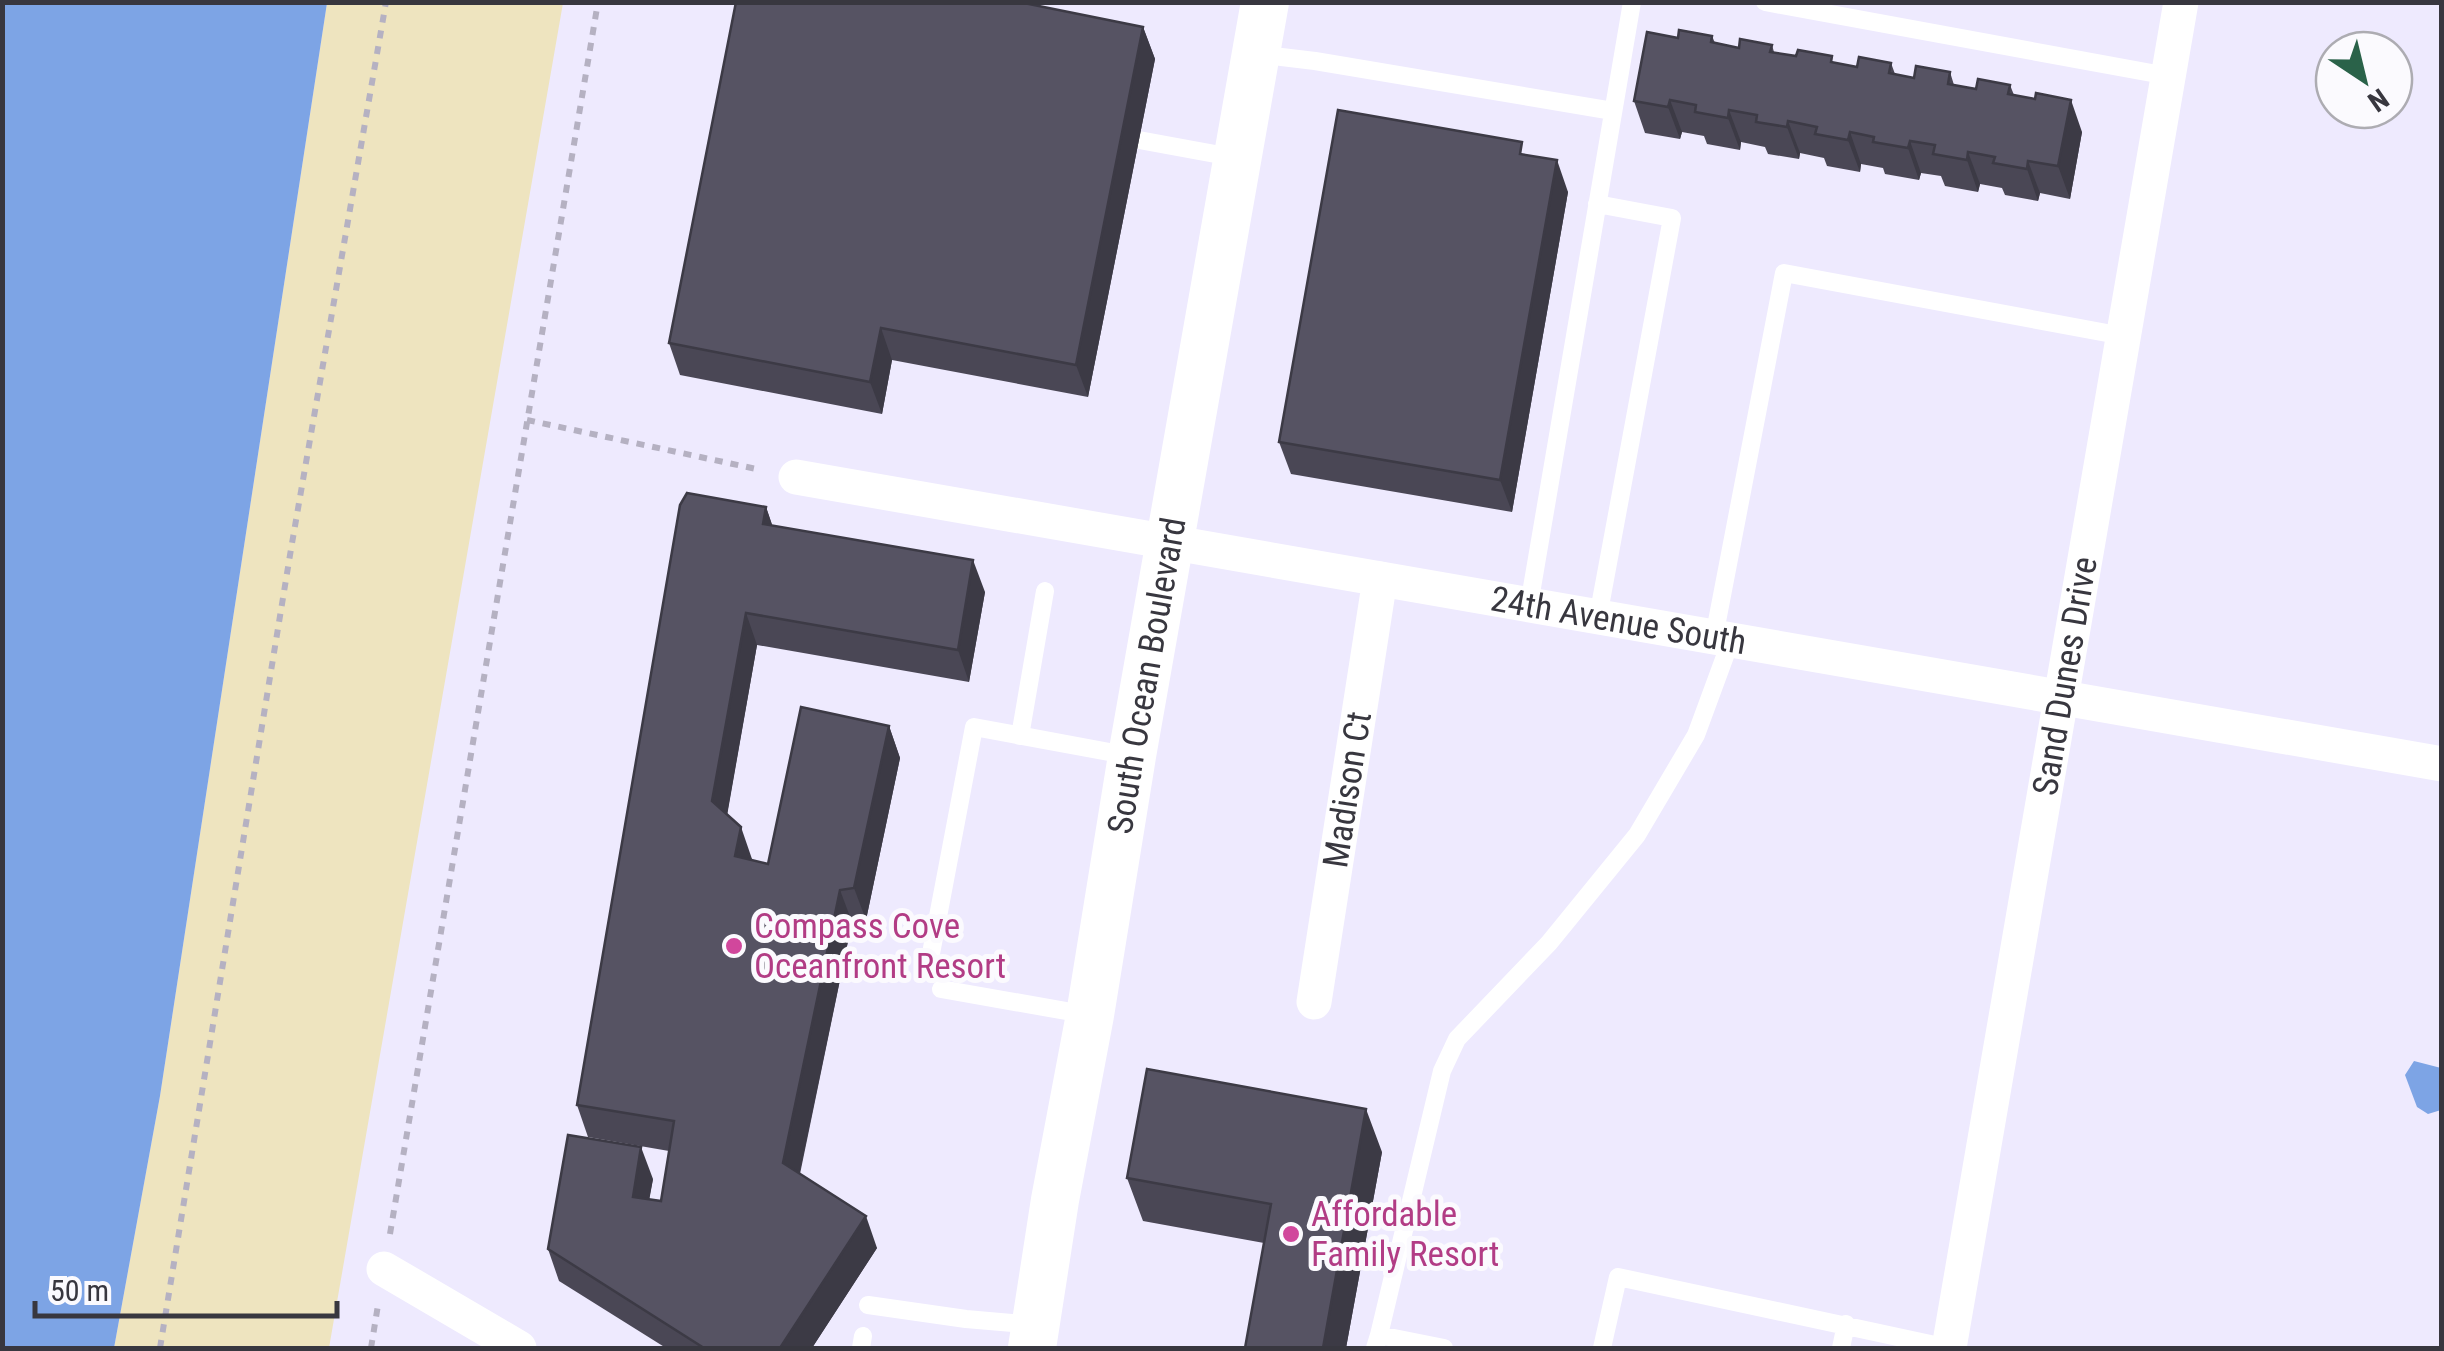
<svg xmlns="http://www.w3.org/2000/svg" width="2444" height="1351" font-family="'Roboto Condensed',sans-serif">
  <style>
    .sand { fill: #eee4bf }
    .water { fill: #7da4e5 }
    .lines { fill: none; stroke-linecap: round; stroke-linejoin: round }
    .path { stroke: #b5b1c2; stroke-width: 6; stroke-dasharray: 8 8; stroke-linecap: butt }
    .lane { stroke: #fff; stroke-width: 18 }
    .street { stroke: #fff; stroke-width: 35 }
    .secondary { stroke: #fff; stroke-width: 48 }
    .wall { fill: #4a4755 }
    .shaded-wall { fill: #3c3a45 }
    .building { fill: #565363; stroke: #3c3a45; stroke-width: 2.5 }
    .hotel-dot { fill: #d1479c; stroke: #fbfafe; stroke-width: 4 }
    .labels { text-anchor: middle; stroke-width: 10; stroke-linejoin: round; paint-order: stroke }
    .street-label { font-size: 35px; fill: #38373f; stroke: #fbfafe }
    .hotel-label { font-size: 35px; fill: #b23c85; stroke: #fbfafe; text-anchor: start }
  </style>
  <rect width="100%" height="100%" fill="#eeeafe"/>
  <path class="sand" d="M327,3h236l-234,1345h-215l46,-252z"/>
  <path class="water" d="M3,2l324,1 -167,1093 -46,252h-111z
    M2414,1061l27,7v42l-13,4 -11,-7 -12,-32z"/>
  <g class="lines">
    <path class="path" d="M527,420l234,50
      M390,1234l208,-1232
      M160,1348l131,-799 95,-547
      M371,1348l7,-43"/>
    <path class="lane" d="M1765,2l403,74
      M1257,54l58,7 298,50
      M1139,140l98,18
      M1597,204l75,14 -74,399
      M1529,605l103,-603
      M1714,637l70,-364 339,63
      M1020,736l25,-145
      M929,964l45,-237 157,29
      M941,989l148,26
      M868,1305l98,14 69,6
      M1379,1335l63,-264 15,-32 92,-96 88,-108 59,-100 35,-95
      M861,1348l2,-12
      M1375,1348l4,-13 65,13
      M1602,1348l16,-71 331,71
      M1841,1348l5,-24"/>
    <g class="street">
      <path id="s1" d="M796,477l1646,287"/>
      <path id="s2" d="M1314,1002l66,-423"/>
      <path d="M384,1269l135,79"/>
      <path id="s3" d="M1949,1348l232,-1346"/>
    </g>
    <path class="secondary" id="s4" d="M1032,1348l23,-148 35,-185 42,-259 133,-754"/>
  </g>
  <path class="wall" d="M1143,27l12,32 -67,338 -196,-37 -10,54 -202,-39 -11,-32z
    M1712,36l3,7 24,5 33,-3 2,7 83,15 34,-4 4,11 19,4 36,-6 4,13 22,4 34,-4 4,10 68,37 -12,67 -30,-6 -2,8 -33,-6 -3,-7 -22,-4 -2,8 -33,-6 -4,-10 -20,-3 -2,7 -34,-6 -2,-6 -22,-4 -1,8 -33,-6 -3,-8 -24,-5 -1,6 -31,-5 -3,-7 -24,-5 -1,8 -33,-6 -3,-8 -22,-4 -2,7 -35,-6 -11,-32 44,-63z
    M1527,155l41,37 -56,320 -221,-38 -12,-32z
    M766,507l6,18 213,67 -16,90 -212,-37 -30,169 25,46 16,4 121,-138 11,32 -34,162 -14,2 -52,252 77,74 -65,100h-146l-107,-67 -11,-32 105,-70 -4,20 12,2 8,-50 -81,-14 -11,-32z
    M1382,1152l-36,196h-101l19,-105 -121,-22 -16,-43z"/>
  <path class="shaded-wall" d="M1143,27l12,32 -67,338 -12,-32z
    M1670,100l12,32 -2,7 -12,-32z
    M2071,100l11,32 -12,67 -12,-33z
    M1729,110l12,32 -1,8 -12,-32z
    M1788,121l12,32 -1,6 -12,-32z
    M1850,132l11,32 -1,8 -12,-32z
    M1910,141l11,32 -2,7 -11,-32z
    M1968,152l12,32 -2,8 -11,-32z
    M1557,160l11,32 -56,320 -12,-32z
    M2028,161l12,32 -2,8 -11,-32z
    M881,328l11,32 -10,54 -12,-32z
    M766,507l11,32 -14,-15z
    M973,560l12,32 -16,90 -11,-32z
    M746,613l11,32 -33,188 -12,-32z
    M889,726l11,32 -34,162 -12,-32z
    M741,827l11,32 -6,29 -11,-32z
    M840,890l12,32 -57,273 -12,-32z
    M1366,1109l16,43 -36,196h-23z
    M641,1147l12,32 -9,50 -11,-32z
    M866,1216l11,32 -65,100h-32z"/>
  <path class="building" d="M736,2h283l124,25 -67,338 -195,-37 -11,54 -201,-39z
    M1679,30l33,6 -1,6 28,6 1,-9 32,6 -2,7 26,4 2,-6 34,6 -1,6 26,5 2,-10 32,6 -2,10 25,5 2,-12 34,6 -2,12 28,5 2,-10 32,6 -2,9 27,5 1,-6 35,7 -13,66 -30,-5 -1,8 -34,-6 2,-6 -27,-5 -1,8 -34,-6 2,-9 -25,-4 -2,7 -35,-6 1,-5 -24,-5 -2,8 -33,-6 2,-7 -29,-6 -1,6 -31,-5 1,-7 -28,-5 -1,8 -33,-6 1,-7 -26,-5 -2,7 -34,-6 13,-69 31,6z
    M1338,110l184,32 -2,12 37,6 -57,320 -221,-38z
    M687,493l79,14 -3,17 210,36 -15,90 -212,-37 -34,188 29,26 -6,29 33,8 33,-157 88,19 -35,162 -14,2 -57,273 83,53 -86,132h-76l-156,-99 20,-114 73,12 -8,50 28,4 13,-80 -97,-16 103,-600z
    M1147,1069l219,40 -43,239h-78l26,-144 -144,-26z"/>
  <g class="hotel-dot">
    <circle cx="734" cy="946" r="10"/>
    <circle cx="1291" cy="1234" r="10"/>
  </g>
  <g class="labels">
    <g class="street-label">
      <text dy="12" stroke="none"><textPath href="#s1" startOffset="835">24th Avenue South</textPath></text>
      <text dy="12" stroke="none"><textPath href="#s4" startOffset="682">South Ocean Boulevard</textPath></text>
      <text dy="12" stroke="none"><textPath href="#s3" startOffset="682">Sand Dunes Drive</textPath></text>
      <text dy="12" stroke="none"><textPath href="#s2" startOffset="215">Madison Ct</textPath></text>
    </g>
    <g class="hotel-label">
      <text x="754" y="938">Compass Cove<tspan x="754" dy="40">Oceanfront Resort</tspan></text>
      <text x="1311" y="1226">Affordable<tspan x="1311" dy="40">Family Resort</tspan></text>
    </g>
  </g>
  <rect width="2444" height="1351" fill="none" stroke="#38373f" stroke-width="10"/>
  <g transform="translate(2364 80) rotate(145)"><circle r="48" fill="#fbfafe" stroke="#adacb2" stroke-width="2.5"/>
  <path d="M0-8L18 38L0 25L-18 38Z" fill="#2a6249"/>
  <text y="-15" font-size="28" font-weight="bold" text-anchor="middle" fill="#38373f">N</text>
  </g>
  <path d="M35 1301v15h302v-15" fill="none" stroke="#38373f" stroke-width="5"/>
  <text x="50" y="1301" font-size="30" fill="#38373f" stroke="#fbfafe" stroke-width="8" paint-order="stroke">50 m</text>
</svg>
